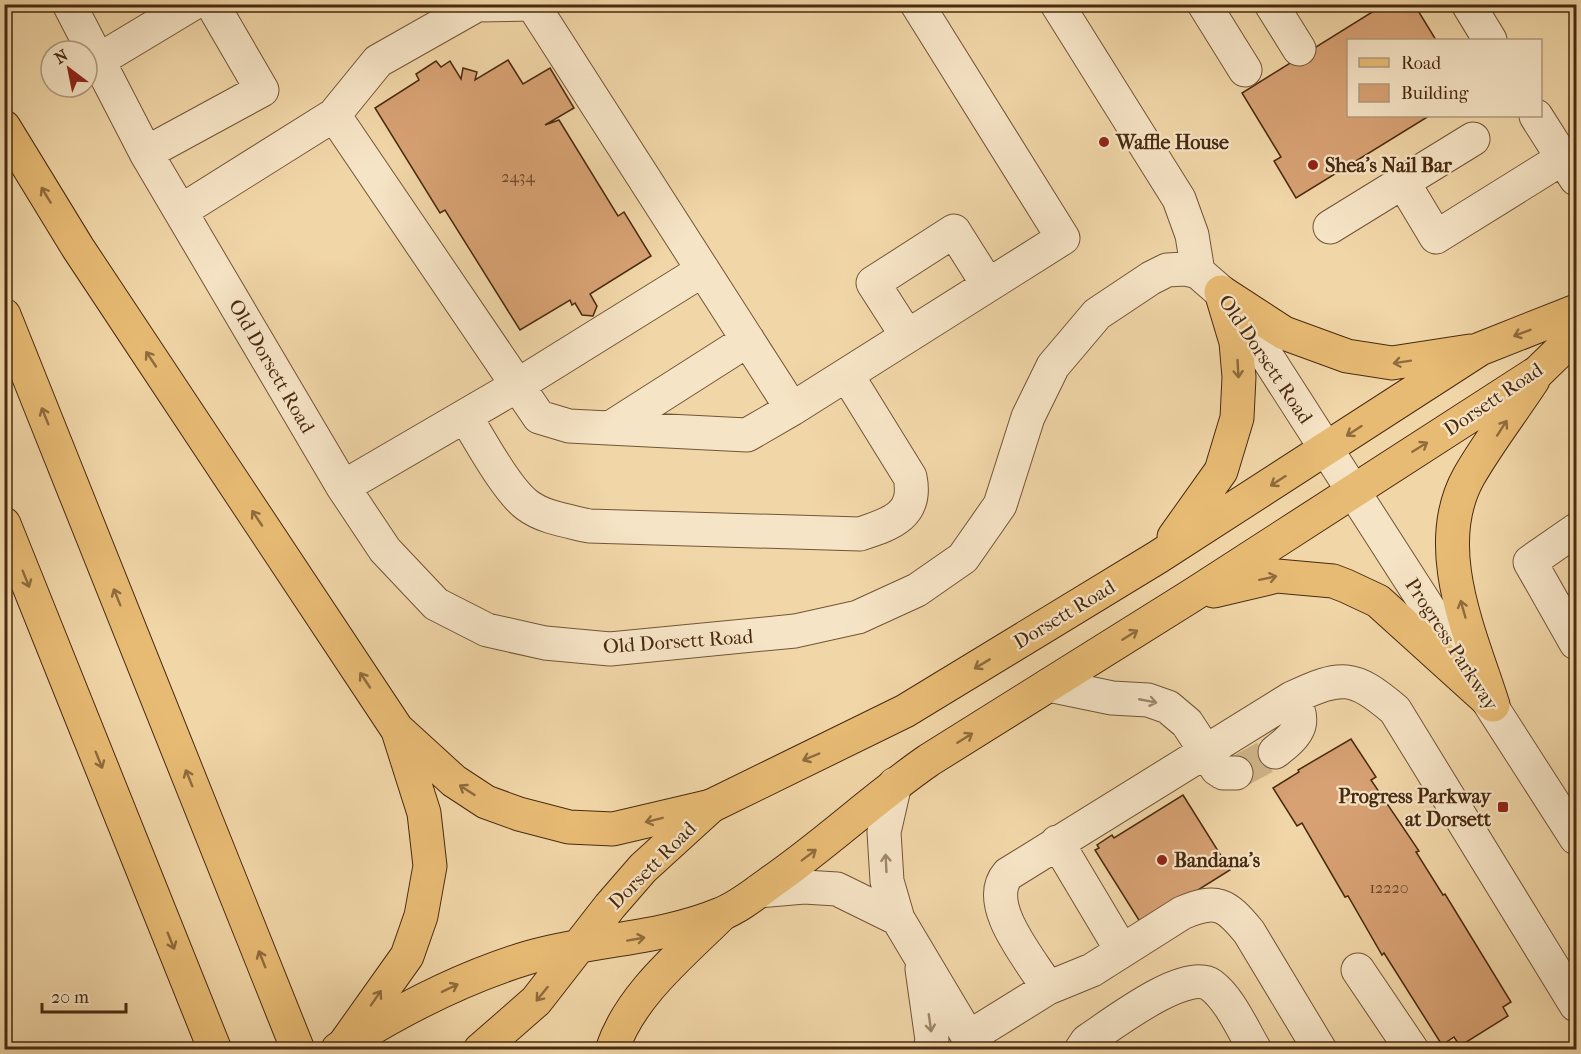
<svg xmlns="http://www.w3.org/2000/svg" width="1581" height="1054" font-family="'IM FELL French Canon',serif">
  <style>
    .building { fill: #d7a173; stroke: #482a10; stroke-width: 1.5 }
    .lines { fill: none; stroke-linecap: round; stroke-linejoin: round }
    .minor-tunnel { stroke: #cfb489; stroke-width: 33; stroke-dasharray: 33 16; stroke-linecap: butt }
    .minor-casing { stroke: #725536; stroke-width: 35 }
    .major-casing { stroke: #482a10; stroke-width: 35 }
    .highway-casing { stroke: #482a10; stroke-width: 35 }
    .minor { stroke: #f6e4c6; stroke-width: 33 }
    .major { stroke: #e8bb74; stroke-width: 33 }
    .highway { stroke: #e8bb74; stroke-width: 33 }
    .oneway { stroke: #906b3d }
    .oneway2 { stroke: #9f876b }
    .poi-dot { fill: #8f2418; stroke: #f6e4c6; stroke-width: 2 }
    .labels { text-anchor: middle; stroke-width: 4.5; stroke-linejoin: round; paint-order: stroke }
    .number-label { font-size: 16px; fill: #6c4829 }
    .poi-label { font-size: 20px; font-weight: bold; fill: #482a10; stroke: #f6e4c6; text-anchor: start }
    .street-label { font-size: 20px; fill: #482a10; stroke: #f6e4c6 }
  </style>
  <rect width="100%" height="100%" fill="#f1d6a7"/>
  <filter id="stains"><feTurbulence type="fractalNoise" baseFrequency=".00333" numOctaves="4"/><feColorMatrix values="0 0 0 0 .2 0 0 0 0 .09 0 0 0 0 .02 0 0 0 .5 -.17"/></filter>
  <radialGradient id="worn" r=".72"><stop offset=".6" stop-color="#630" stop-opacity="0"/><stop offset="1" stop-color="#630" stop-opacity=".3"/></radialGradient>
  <path class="building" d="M1385,4h29l22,36h-88v76h81l-133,82 -22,-37 7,-4 -39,-64z
    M508,60l15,24 27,-16 24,40 -29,17 14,-5 59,96 6,-4 27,44 -61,38 7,12 -4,10 -11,-1 -7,-12 -3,2 -2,-5 -50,30 -75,-120 -5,3 -65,-105 44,-28 -3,-6 20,-13 5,6 9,-6 11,18 2,-11 14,4 -2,8z
    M1351,739l25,38 -5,3 48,71 -3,1 27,43 2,-1 66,108 -8,5 5,9 -48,30 -6,-9 -12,8 -58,-92 -2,2 -34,-59 -3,1 -43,-74 -5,3 -24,-38 26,-16 -1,-2z
    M1183,795l47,75 -88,55 -47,-75 4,-2 -2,-3 15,-10 2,3z"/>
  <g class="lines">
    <path class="minor-tunnel" d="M1236,773l39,-21"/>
    <defs>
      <path id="minor" d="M69,4l77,149 197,334 42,63 51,54 51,26 58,13 65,6 185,-18 63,-14 59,-27 46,-32 37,-53 28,-88 25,-51 44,-52 54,-36 16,-8 18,-1 13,3 23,20 41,57 314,489
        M1057,4l122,195 13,36 6,37
        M1204,4l41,66
        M1271,4l28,45
        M1468,4l22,36
        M533,5l259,404 271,-171 -146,-234
        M99,60l93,-56
        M334,115l205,302 30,9 178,9 45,-26
        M1536,116l40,63
        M1473,139l-70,43 33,55 127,-79
        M146,153l116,-63 -50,-86
        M181,211l153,-96 44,-54 99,-56 57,-1
        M1330,227l73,-45
        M907,336l-34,-53 81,-52 34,54
        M465,416c15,24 41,73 62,89 17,13 42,16 62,21l271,8c30,-10 58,-18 50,-57l-63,-102
        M610,428l138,-88
        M343,487l175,-102 185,-115
        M1576,530l-46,32 46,81
        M1049,685l63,13 36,2 20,7 19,16 30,46 6,4h13
        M1275,752c21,-16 34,-28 17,-54
        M895,784l-11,48 3,49 11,38 78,131
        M1057,842l65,109
        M759,891l45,-4 33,2 61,30
        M922,969l10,71 -2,10
        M1358,970l54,80
        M1048,988l44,-18 90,-57c35,-15 44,-9 67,19l71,118
        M969,1037l79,-49c-17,-28 -66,-84 -40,-114l284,-176c49,-23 61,-24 103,12l181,295
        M1081,1050l6,-9c23,-15 99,-74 124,-56 19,14 32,45 44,65"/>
      <path id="major" d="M1221,292l63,41 63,23 45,7 78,-12
        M1174,537l47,-66 16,-53 2,-41 -3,-35 -15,-50
        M1214,591l63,-15 56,5 13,5 32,15 115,104
        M1493,705c-22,-70 -64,-158 -24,-229 19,-33 43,-64 64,-96
        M338,1049c58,-37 123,-71 189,-91 64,-19 132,-18 194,-44 18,-7 35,-21 50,-32 55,-38 103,-84 158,-122l262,-164 347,-224 38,-37
        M480,1050l56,-49 74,-95 33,-38 68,-62 194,-95 253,-154 322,-208 96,-38"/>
      <path id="highway" d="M4,127l74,121 319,481 57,52 32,21 33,12 50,13 44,2 98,-23
        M4,315l294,735
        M4,524l211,526
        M343,1046l64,-90 14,-40 9,-50 -6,-53 -26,-82
        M612,1050c18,-55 71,-97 110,-136"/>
    </defs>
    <use href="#minor" class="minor-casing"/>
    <use href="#major" class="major-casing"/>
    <use href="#highway" class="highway-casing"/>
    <use href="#minor" class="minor"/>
    <use href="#major" class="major"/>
    <use href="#highway" class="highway"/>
  </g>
  <defs><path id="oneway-shaft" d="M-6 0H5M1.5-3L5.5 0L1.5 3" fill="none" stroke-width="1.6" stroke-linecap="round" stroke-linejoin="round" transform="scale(1.5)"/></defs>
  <g class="oneway">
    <use href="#oneway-shaft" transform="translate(46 195) rotate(-121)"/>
    <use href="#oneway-shaft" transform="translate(1522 333) rotate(159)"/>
    <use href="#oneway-shaft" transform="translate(151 359) rotate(-124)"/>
    <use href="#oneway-shaft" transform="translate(1402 362) rotate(171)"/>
    <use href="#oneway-shaft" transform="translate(1238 369) rotate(87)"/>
    <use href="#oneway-shaft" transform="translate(45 416) rotate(-112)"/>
    <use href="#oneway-shaft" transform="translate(1502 428) rotate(-57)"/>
    <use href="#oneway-shaft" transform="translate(1354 431) rotate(147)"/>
    <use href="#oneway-shaft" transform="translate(1420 447) rotate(-32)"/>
    <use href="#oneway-shaft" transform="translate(1278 481) rotate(147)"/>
    <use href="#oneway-shaft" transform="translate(257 518) rotate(-124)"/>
    <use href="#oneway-shaft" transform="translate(1268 578) rotate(-12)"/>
    <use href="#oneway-shaft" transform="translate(26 579) rotate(68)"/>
    <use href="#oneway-shaft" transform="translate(117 597) rotate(-112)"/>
    <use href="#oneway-shaft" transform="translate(1463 609) rotate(-106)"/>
    <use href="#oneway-shaft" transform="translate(1130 635) rotate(-32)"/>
    <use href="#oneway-shaft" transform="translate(982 664) rotate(149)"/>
    <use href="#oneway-shaft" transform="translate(365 680) rotate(-124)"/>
    <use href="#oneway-shaft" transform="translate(965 738) rotate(-32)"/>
    <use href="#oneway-shaft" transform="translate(811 757) rotate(157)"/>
    <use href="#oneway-shaft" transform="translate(99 760) rotate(68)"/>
    <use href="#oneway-shaft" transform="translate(189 778) rotate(-112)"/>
    <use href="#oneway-shaft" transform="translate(467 790) rotate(-147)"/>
    <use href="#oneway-shaft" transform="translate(654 820) rotate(166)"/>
    <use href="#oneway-shaft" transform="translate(809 855) rotate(-37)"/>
    <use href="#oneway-shaft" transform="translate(636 939) rotate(-10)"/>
    <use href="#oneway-shaft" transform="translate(171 941) rotate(68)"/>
    <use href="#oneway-shaft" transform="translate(262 959) rotate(-112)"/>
    <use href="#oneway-shaft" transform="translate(450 988) rotate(-26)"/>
    <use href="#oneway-shaft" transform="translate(542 994) rotate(129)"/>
    <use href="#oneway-shaft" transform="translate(376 998) rotate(-55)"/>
  </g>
  <g class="oneway2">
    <use href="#oneway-shaft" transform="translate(1148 701) rotate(11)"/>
    <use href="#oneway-shaft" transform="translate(886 863) rotate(-93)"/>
    <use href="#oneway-shaft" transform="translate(930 1023) rotate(82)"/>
  </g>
  <g class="poi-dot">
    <circle cx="1104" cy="142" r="6"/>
    <circle cx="1313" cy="165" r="6"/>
    <rect x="1497" y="801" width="12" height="12" rx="3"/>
    <circle cx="1162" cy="860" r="6"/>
  </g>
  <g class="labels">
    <g class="number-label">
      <text x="518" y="182">2434</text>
      <text x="1389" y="893">12220</text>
    </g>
    <g class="poi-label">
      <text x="1116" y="149">Waffle House</text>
      <text x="1325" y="172">Shea's Nail Bar</text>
      <text x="1491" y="803" text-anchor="end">Progress Parkway<tspan x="1491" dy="23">at Dorsett</tspan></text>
      <text x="1174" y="867">Bandana's</text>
    </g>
    <g class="street-label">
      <text transform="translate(1266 359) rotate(56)" y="7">Old Dorsett Road</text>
      <text transform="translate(272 366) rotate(60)" y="7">Old Dorsett Road</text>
      <text transform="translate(1493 399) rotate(-34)" y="7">Dorsett Road</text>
      <text transform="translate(1064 614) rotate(-31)" y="7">Dorsett Road</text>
      <text transform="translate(678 641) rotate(-4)" y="7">Old Dorsett Road</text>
      <text transform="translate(1452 644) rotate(57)" y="7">Progress Parkway</text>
      <text transform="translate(652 865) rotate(-45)" y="7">Dorsett Road</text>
    </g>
  </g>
  <rect width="1581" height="1054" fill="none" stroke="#f1d6a7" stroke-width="24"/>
  <rect x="6" y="6" width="1569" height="1042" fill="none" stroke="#482a10" stroke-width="3"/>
  <rect x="12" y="12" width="1557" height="1030" fill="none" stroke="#482a10" stroke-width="1.5"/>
  <rect x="1347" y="39" width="195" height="78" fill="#f6e4c6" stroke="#b09a7d" stroke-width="1.5"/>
  <rect x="1359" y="58" width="30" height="9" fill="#e8bb74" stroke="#b09a7d" stroke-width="1.5"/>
  <text x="1401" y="69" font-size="18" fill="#482a10">Road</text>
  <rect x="1359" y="84" width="30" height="18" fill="#d7a173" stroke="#b09a7d" stroke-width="1.5"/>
  <text x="1401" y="99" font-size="18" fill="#482a10">Building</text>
  <g transform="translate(69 69) rotate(328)"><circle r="28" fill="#f6e4c6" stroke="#b09a7d" stroke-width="1.5"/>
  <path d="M0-4.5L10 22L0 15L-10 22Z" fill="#8f2418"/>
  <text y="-9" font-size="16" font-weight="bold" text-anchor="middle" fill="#482a10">N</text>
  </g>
  <path d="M42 1003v9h84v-9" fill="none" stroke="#482a10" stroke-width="3"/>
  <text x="51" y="1003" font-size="18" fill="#482a10" stroke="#f6e4c6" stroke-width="4.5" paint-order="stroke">20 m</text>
  <rect width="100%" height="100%" filter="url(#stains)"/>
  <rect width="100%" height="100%" fill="url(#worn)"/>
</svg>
